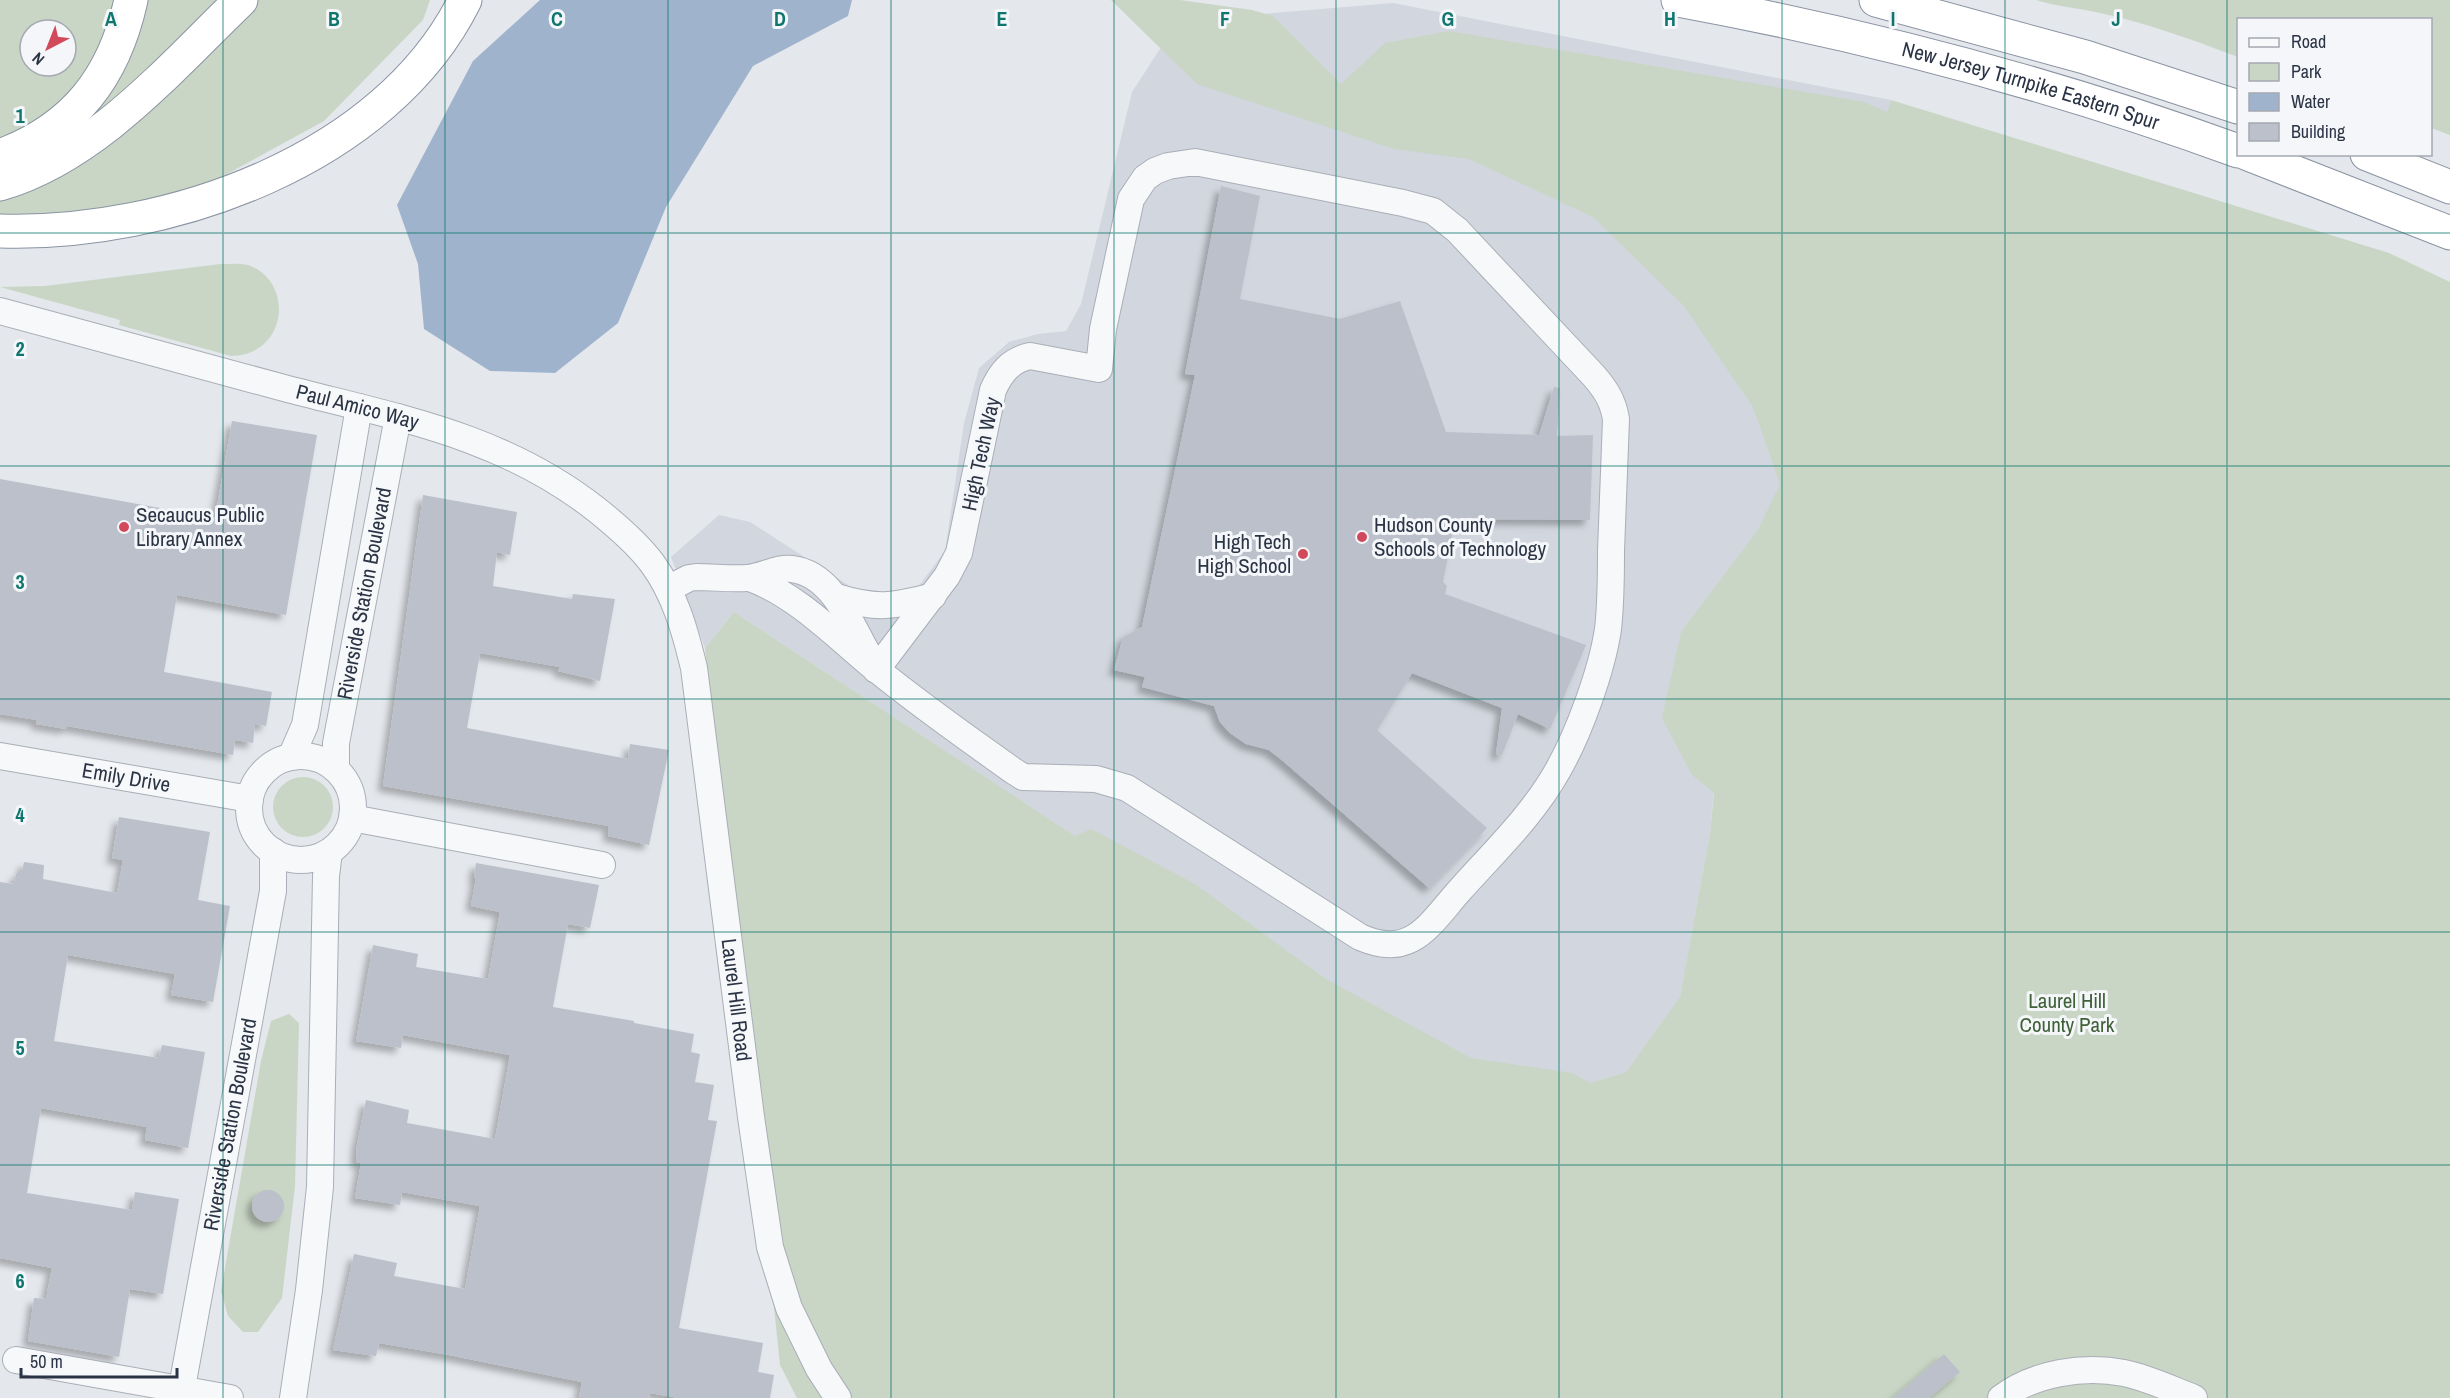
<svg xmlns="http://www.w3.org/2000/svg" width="2450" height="1398" font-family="'Archivo Narrow',sans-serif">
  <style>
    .built { fill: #d2d6de }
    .green { fill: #c9d6c5; fill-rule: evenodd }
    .water { fill: #9fb4cc }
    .building { fill: #bbc0ca; filter: url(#shadow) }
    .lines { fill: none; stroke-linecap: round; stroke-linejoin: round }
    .minor-casing { stroke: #a9aeb7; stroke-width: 28 }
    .highway-casing { stroke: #8b94a3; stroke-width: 35 }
    .minor { stroke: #f7f8fa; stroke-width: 26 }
    .highway { stroke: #fff; stroke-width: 33 }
    .grid { fill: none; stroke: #0f766e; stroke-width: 1.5; stroke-opacity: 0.55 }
    .poi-dot { fill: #d1495b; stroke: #f4f6f9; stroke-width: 2 }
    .labels { text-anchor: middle; stroke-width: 6; stroke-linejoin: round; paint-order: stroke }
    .street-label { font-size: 21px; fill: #2b3445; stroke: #f4f6f9 }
    .poi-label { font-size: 21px; fill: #2b3445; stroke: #f4f6f9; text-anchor: start }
    .park-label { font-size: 21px; fill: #3f6138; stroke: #f4f6f9 }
    .grid-label { font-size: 20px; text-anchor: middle; font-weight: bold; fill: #0f766e; stroke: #f4f6f9; stroke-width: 6; stroke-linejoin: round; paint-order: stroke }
  </style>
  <defs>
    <filter id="shadow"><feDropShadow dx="-5.5" dy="5.5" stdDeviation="3" flood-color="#0004"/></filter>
  </defs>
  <rect width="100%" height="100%" fill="#e4e7ec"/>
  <path class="built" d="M1393,3l498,97 -106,359 -20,166 -45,97 -10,111 -30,165 -54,74 -52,16 -129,-21 -173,-101 -538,-354 -29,36 -34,-91 48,-42 31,7 120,77 48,-12 27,-36 19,-128 15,-55 30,-26 29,-8 28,-3 15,-27 51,-212 46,-71z"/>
  <path class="green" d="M0,0h430l-7,20 -99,101 -130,71 -83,21 -111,4zM30,30h36v36h-36z
    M1111,0h69l72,10 21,6 68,68 44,-41 64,-12 415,71 23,10 4,-12 498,153 61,29v1116h-1653l-17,-33 -75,-717 29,-36 341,224 16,-7 104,55 131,95 145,79 101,15 18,10 36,-11 54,-75 30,-164 4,-40 -22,-18 -30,-57 19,-86 77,-102 22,-46 -27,-77 -70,-102 -90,-88 -124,-58 -75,-10 -197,-65z
    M2036,0h414v135l-19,-7 -1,-108h-192v37c-45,-17 -91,-34 -138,-44 -21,-5 -43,-6 -64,-13z
    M220,264c9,0 19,-1 28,1 46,15 41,90 -17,91l-112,-31 1,-5 -120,-33 45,-1z
    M273 807a30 30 0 1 1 60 0a30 30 0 1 1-60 0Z
    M289,1014l10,9 -4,163 -13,112 -24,34h-15l-15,-16 -7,-25 40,-230 10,-40z"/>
  <path class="water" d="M540,0h312l-4,16 -95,50 -87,141 -48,116 -63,50 -65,-2 -66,-42 -6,-65 -21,-59 76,-144z"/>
  <path class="building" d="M1221,186l39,10 -20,103 100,20 60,-18 46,131 93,3 15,-48 6,1 -3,48 36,-1 -3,85 -129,-1 1,7h-8l-11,56 4,4 -2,8 141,51 -36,84 -32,-15 -16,41 -6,-1 6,-46 -90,-35 -35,57 110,98 -58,60 -146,-127 -14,-11 -23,-6 -16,-11 -10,-11 -6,-16 -72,-19 3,-10 -31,-7 9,-33 19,-10 53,-252 -10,-1z
    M232,421l85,14 -31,180 -109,-20 -13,77 108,20 -6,34 -11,-2 -2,19 -18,-3 -2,15 -166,-29 -1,3 -30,-5 1,-4 -37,-6v-235l215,39z
    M423,495l94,17 -7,43 -13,-3 -4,34 79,13 1,-5 42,5 -15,82 -42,-10 2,-4 -80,-14 -13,75 161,31 2,-15 39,6 -20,95 -41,-9 1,-10 -226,-40z
    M119,817l91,15 -12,68 32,6 -17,96 -42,-7 4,-21 -107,-19 -14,86 105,17 3,-13 43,7 -17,96 -43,-8 2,-13 -106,-19 -14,85 105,17 3,-18 44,7 -16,95 -33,-5 -11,68 -91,-16 6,-43 12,1 6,-31 -52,-10v-376l14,2 2,-10h4l2,-3 2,-9 20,3 -1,14 74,14 6,-33 -11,-2z
    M476,863l123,22 -9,43 -22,-4 -15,83 81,14v2l60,11 -3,18 9,2 -5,28 19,3 -6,35 9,1 -38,207 84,15 -5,29 16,3 -4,23h-91l-29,-5 -1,5h-70l3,-16 -133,-27 -70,-12 -3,13 -43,-6 21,-96 43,9 -3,13 71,13 15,-83 -78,-14 -2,13 -45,-7 6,-35h-5l1,-18 9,-45 43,10 -2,13 88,16 15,-84 -107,-20 -2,13 -45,-7 17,-96 45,9 -2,13 72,12 12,-67 -29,-6 5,-28h-2z
    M252 1206a16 16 0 1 1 32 0a16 16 0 1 1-32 0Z
    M1944,1354l16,18 -31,26h-36z"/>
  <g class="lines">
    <defs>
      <g id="minor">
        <path id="s1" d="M0,311c95,26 189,51 284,77 114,30 218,47 313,122 20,16 40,33 55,53 23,31 33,68 42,105l57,449 19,130 19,61 30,61 19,29"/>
        <path d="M750,578c47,17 87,59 126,91 44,36 90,68 136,101l11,7 73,2 31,9 233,149c51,23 69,-12 100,-47 34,-38 73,-75 98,-120 21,-37 44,-100 50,-141 3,-26 3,-52 3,-78 2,-44 3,-88 5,-132 -3,-18 -10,-29 -22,-43l-137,-146 -24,-19 -30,-8 -208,-41 -27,4 -13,5 -10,7 -14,21 -28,130 -4,40 -69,-13c-19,4 -29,16 -37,34l-34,163 -12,23 -71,94"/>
        <path d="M668,589l21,-11 7,-1c17,0 34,2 51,1 16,-1 29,-11 45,-9 41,5 59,56 77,87"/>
        <path d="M836,597c40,12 56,10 97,-1"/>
        <path id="s2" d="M0,756l250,43"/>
        <circle cx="301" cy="808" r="52"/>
        <path d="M291,757l14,-32 54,-318"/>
        <path id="s3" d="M336,769v-26l62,-326"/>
        <path d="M352,818l250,47"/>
        <path d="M16,1360l214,38"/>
        <path id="s4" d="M180,1398l93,-507v-40"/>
        <path d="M293,1398l16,-108 11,-103 6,-311 3,-24"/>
        <path d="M2001,1398c33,-25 83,-33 123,-25 24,5 47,16 70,25"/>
      </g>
      <g id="highway">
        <path id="s5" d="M1678,0c190,35 379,85 560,151"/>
        <path d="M1876,0l209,57 153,50"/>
        <path d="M2248,154l202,79"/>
        <path d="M2367,154l83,33"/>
        <path d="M0,156c75,-28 114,-79 131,-156"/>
        <path d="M0,184c96,-28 171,-117 241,-184"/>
        <path d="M0,231c168,5 386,-71 465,-231"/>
      </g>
    </defs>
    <use href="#minor" class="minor-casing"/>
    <use href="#highway" class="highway-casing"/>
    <use href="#minor" class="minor"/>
    <use href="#highway" class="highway"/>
  </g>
  <path class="grid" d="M223,0v1398M445,0v1398M668,0v1398M891,0v1398M1114,0v1398M1336,0v1398M1559,0v1398M1782,0v1398M2005,0v1398M2227,0v1398M0,233h2450M0,466h2450M0,699h2450M0,932h2450M0,1165h2450"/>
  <g class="poi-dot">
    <circle cx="124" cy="527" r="6"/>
    <circle cx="1362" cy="537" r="6"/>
    <circle cx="1303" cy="554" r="6"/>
  </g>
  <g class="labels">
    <g class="street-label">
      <text dy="7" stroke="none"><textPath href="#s5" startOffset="363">New Jersey Turnpike Eastern Spur</textPath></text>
      <text dy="7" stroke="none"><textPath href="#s1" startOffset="370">Paul Amico Way</textPath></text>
      <text transform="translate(981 454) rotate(-78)" y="7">High Tech Way</text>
      <text dy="7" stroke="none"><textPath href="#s3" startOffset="178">Riverside Station Boulevard</textPath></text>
      <text dy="7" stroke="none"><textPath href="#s2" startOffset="128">Emily Drive</textPath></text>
      <text dy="7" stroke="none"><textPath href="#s1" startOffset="1158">Laurel Hill Road</textPath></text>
      <text dy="7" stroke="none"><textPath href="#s4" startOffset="278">Riverside Station Boulevard</textPath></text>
    </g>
    <g class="poi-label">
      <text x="136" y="522">Secaucus Public<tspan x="136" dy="24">Library Annex</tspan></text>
      <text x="1374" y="532">Hudson County<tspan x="1374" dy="24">Schools of Technology</tspan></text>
      <text x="1291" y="549" text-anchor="end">High Tech<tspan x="1291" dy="24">High School</tspan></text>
    </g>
    <g class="park-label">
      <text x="2067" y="1008">Laurel Hill<tspan x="2067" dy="24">County Park</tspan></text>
    </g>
  </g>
  <g class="grid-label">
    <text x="111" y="26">A</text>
    <text x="334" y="26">B</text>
    <text x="557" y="26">C</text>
    <text x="780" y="26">D</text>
    <text x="1002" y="26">E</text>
    <text x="1225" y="26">F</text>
    <text x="1448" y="26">G</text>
    <text x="1670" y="26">H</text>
    <text x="1893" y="26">I</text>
    <text x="2116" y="26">J</text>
    <text x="20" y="123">1</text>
    <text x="20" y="356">2</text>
    <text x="20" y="589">3</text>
    <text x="20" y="822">4</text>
    <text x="20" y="1055">5</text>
    <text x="20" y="1288">6</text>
  </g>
  <rect x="2237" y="18" width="195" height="138" fill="#f4f6f9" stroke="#a4a8b1" stroke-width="1.5"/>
  <rect x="2249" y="38" width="30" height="9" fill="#f7f8fa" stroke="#a4a8b1" stroke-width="1.5"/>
  <text x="2291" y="48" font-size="18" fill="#2b3445">Road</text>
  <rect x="2249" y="63" width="30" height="18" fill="#c9d6c5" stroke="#a4a8b1" stroke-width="1.5"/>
  <text x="2291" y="78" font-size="18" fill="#2b3445">Park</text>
  <rect x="2249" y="93" width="30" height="18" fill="#9fb4cc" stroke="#a4a8b1" stroke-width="1.5"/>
  <text x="2291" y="108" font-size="18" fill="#2b3445">Water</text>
  <rect x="2249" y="123" width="30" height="18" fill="#bbc0ca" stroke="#a4a8b1" stroke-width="1.5"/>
  <text x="2291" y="138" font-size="18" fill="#2b3445">Building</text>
  <g transform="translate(48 48) rotate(222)"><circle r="28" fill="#f4f6f9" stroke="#a4a8b1" stroke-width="1.5"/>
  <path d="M0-4.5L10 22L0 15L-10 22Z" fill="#d1495b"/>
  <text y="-9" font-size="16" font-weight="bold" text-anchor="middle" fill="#2b3445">N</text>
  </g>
  <path d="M21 1368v9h156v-9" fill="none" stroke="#2b3445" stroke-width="3"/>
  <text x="30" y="1368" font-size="18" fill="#2b3445" stroke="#f4f6f9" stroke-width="4.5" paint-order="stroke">50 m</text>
</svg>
